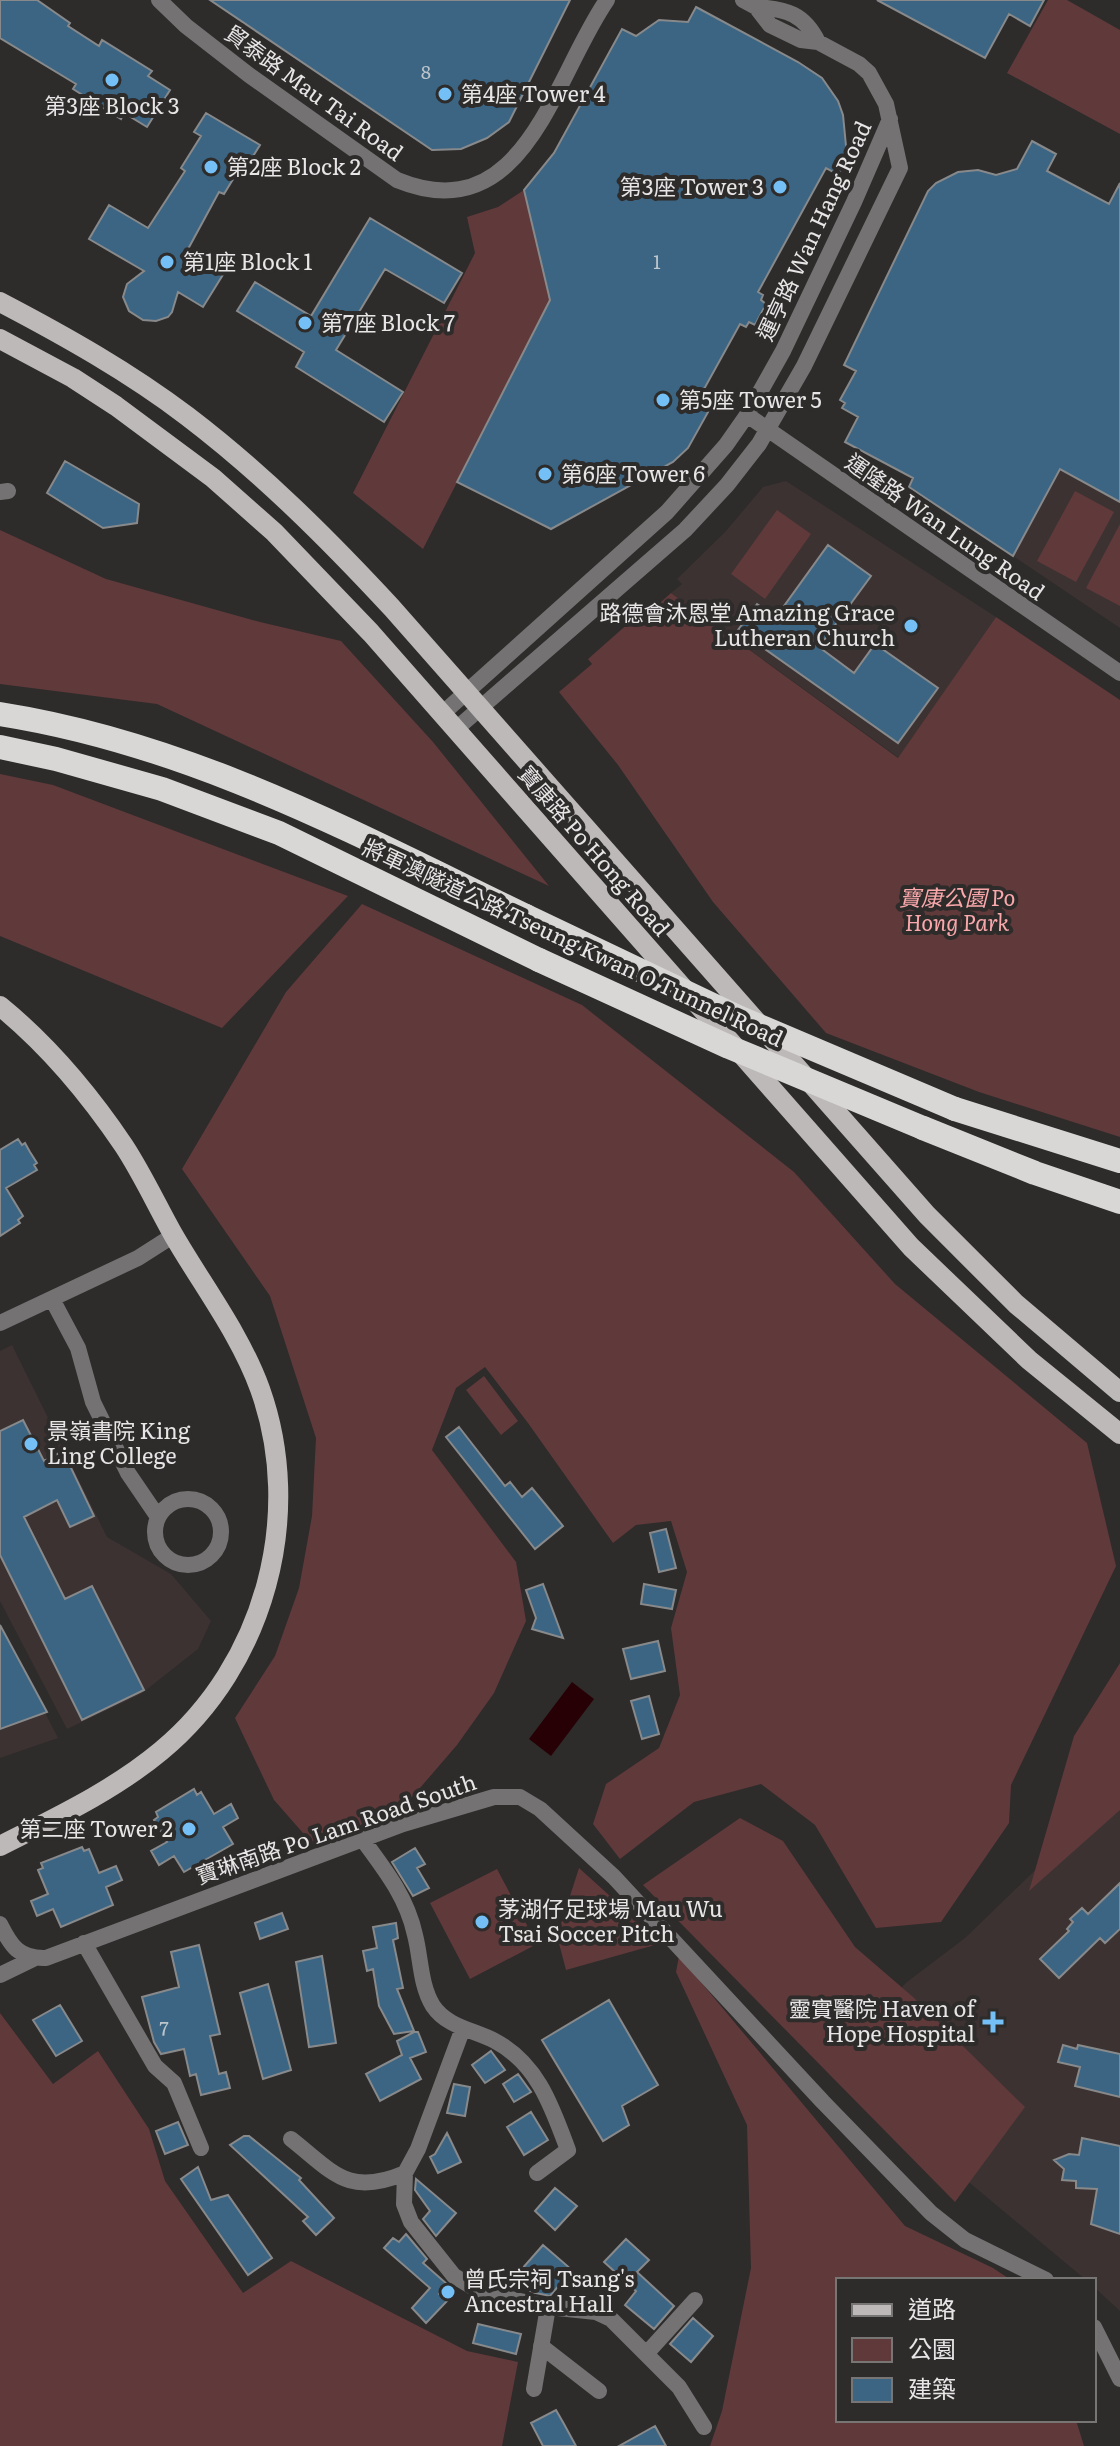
<svg xmlns="http://www.w3.org/2000/svg" width="1120" height="2446" font-family="Literata,'Noto Sans TC',serif">
  <style>
    .built { fill: #3c3232 }
    .green { fill: #60393a }
    .water { fill: #260005 }
    .building { fill: #3b6583; stroke: #87898b; stroke-width: 2 }
    .lines { fill: none; stroke-linecap: round; stroke-linejoin: round }
    .street { stroke: #747272; stroke-width: 16 }
    .primary { stroke: #bdb9b9; stroke-width: 20 }
    .highway { stroke: #d9d6d6; stroke-width: 24 }
    .highway-bridge { stroke: #d9d6d6; stroke-width: 24 }
    .poi-dot { fill: #74c0f6; stroke: #2e2b2b; stroke-width: 3 }
    .labels { text-anchor: middle; stroke-width: 8; stroke-linejoin: round; paint-order: stroke }
    .number-label { font-size: 18px; fill: #bcc5cc }
    .street-label { font-size: 22px; fill: #e7e5e5; stroke: #2e2b2b }
    .poi-label { font-size: 22px; fill: #e7e5e5; stroke: #2e2b2b; text-anchor: start }
    .park-label { font-size: 22px; font-style: italic; fill: #faa8ab; stroke: #2e2b2b }
  </style>
  <rect width="100%" height="100%" fill="#2e2b2b"/>
  <path class="built" d="M1098,399l22,12v217l-107,-72z
    M786,481l210,136 -97,141 -228,-165 11,-9 -5,-5 49,-48 37,-44z
    M12,1345l95,192 64,37 40,47 -13,28 -57,45 -74,35 -67,-128v-250z
    M0,1625l58,113 -58,20z
    M1120,1788v523l-26,-24v-7h-8l-261,-218 82,-80 58,-44z"/>
  <path class="green" d="M1048,0h19l53,30v104l-113,-61z
    M524,190l26,110 -127,249 -70,-56 122,-240 -8,-36 31,-10z
    M1075,491l39,21 -38,70 -39,-21z
    M777,510l34,24 -46,65 -34,-25z
    M1120,524v82l-34,-18z
    M0,530l106,49 154,43 81,19 92,101 116,144 -392,-182 -157,-20z
    M671,593l227,165 98,-141 124,83v437l-141,-45 -153,-59 -113,-131 -95,-137 -59,-73 33,-28 -4,-5 60,-53 4,4z
    M0,774l53,11 295,111 -126,132 -222,-92z
    M362,904l220,101 212,167 101,112 192,159 29,123 -105,219 -2,38 -68,99 -65,6 -61,-103 -54,-41 -67,18 -74,57 -27,-35 13,-40 53,-36 21,-53 -9,-67 16,-56 -16,-51 -35,4 -23,18 -85,-120 -43,-56 -29,21 -24,62 84,112 10,59 -32,72 -37,52 -62,72 -78,32 -43,-49 -39,-82 40,-62 24,-68 13,-72 4,-78 -46,-142 -88,-127 104,-177z
    M484,1376l34,45 -17,14 -35,-45z
    M1120,1663v147l-91,81 45,-155z
    M740,1818l43,23 72,106 58,50 112,110 -70,95 -312,-317z
    M579,1868l83,75 -96,27 -9,-34z
    M497,1869l40,75 -67,35 -40,-76z
    M679,1956l226,270 88,42 18,12h-173v140h238l8,26h-374l12,-35 29,-143 -4,-143 -71,-153z
    M0,2013l53,71 45,-33 51,78 16,52 78,112 48,-32 176,90 51,11 -16,84h-502z"/>
  <path class="water" d="M572,1682l22,17 -43,57 -22,-17z"/>
  <path class="building" d="M0,0h37l33,23 -2,3 31,20 3,-6 50,31 -4,5 22,14 -23,37 -23,-14 -3,6 -48,-30 3,-5 -76,-46z
    M210,0h360l-61,122 -22,16 -26,11 -29,1z
    M877,0h167l-14,26 -21,-12 -24,44z
    M696,7l102,55 24,16 16,23 5,14 3,31 -2,14 -5,15 -13,-7 -68,124 5,3 -2,5 5,4 -11,21 -6,-3 -3,5 -6,-3 -36,65 13,7 -29,52 -15,14 -122,67 -94,-47 93,-182 -26,-110 30,-37 68,-124 14,7 23,-16 29,2z
    M206,113l54,32 -13,21 -4,-3 -19,31 -5,-2 -32,59 37,22 -21,34 -25,-15 -6,20 -4,5 -12,4 -13,-1 -14,-9 -6,-14 4,-13 17,-13 -55,-32 20,-34 39,23 37,-57 -4,-3 20,-32 -7,-4z
    M1032,141l24,13 -9,17 62,33 11,-21v319l-60,-33 -47,87 -104,-69 4,-9 -68,-36 13,-25 -16,-9 3,-5 -5,-3 16,-29 -12,-6 84,-174 8,-8 22,-11 20,-2 18,5 21,-6z
    M370,218l92,55 -18,30 -59,-34 -49,81 67,42 -19,30 -88,-55 8,-15 -67,-41 18,-29 56,34z
    M65,461l74,43 -2,19 -34,5 -56,-35z
    M828,545l43,31 -52,71 35,26 21,-29 63,44 -40,55 -160,-113 19,-26 19,13z
    M18,1139l4,6 3,-2 5,9 7,11 -3,2 3,5 -31,18 17,28 -5,4 2,3 -20,13v-86z
    M23,1420l21,41 19,-10 31,65 -24,11 -13,-27 -33,17 41,82 27,-13 52,104 -62,30 -82,-165v-124z
    M459,1427l46,59 5,-4 12,15 10,-9 31,38 -28,23 -89,-112z
    M666,1529l10,39 -17,4 -9,-39z
    M543,1584l20,54 -31,-9 4,-11 -10,-28z
    M644,1584l32,6 -4,19 -31,-5z
    M0,1625l47,87 -47,17z
    M658,1641l7,30 -34,8 -8,-30z
    M649,1696l10,38 -17,5 -11,-38z
    M194,1789l3,6 4,-3 13,22 17,-10 7,14 -15,9 10,17 -49,28 -10,-16 -15,9 -8,-14 16,-9 -13,-22 4,-3 -2,-5z
    M82,1847l2,4 5,-2 10,24 17,-7 6,14 -16,7 7,18 -52,22 -8,-18 -16,7 -6,-15 17,-7 -10,-24 5,-2 -2,-5z
    M415,1848l10,16 -8,4 12,20 -16,8 -21,-34z
    M1120,1883v46l-15,14 -5,-5 -41,40 -19,-19 29,-28 -2,-2 6,-7 -3,-3 12,-11 6,6z
    M282,1913l6,16 -28,10 -5,-16z
    M396,1923l2,15 -5,2 10,48 -6,1 17,42 -20,3 -15,-28 -6,-37 -6,2 -4,-20 14,-3 -4,-21z
    M199,1945l21,89 -10,2 9,38 7,-2 4,16 -29,7 -5,-21 -6,2 -6,-27 -23,5 -7,-12 -12,-45 37,-10 -8,-35z
    M322,1956l14,87 -27,4 -13,-85z
    M268,1984l23,86 -28,9 -23,-86z
    M609,2000l49,85 -36,21 7,19 -26,16 -61,-101z
    M60,2005l22,36 -26,15 -23,-36z
    M414,2032h4l8,20 -16,6 11,21 -41,22 -14,-27 36,-19 -5,-14z
    M1063,2045l14,4 1,-4 42,9v43l-45,-11 5,-19 -22,-5z
    M491,2051l14,19 -20,13 -13,-18z
    M518,2074l13,18 -17,10 -11,-18z
    M454,2084l16,3 -5,29 -18,-3z
    M531,2112l17,28 -24,15 -17,-28z
    M178,2122l10,23 -23,9 -9,-23z
    M447,2133l14,29 -23,11 -8,-16 5,-3z
    M244,2136h5l52,42 -2,2 35,38 -18,17 -13,-14 5,-4 -78,-72z
    M1082,2138l38,8v88l-29,-10 6,-35 -21,-1v-7l-14,-1 2,-11 -10,-9 15,-6 10,1z
    M198,2167l13,33 17,-5 44,63 -24,17 -67,-96z
    M416,2179l40,34 -20,23 -13,-17 7,-8 -15,-21z
    M555,2188l22,18 -22,24 -20,-19z
    M406,2234l21,25 -4,4 24,21 -8,10 8,7 -21,22 -14,-15 18,-20 -46,-40 9,-10 6,4z
    M626,2239l23,21 -12,12 37,34 -20,23 -29,-24 11,-14 -32,-29z
    M543,2245l29,25 -22,26 -19,-4 -17,-14z
    M693,2318l20,18 -22,26 -21,-18z
    M478,2324l43,10 -5,20 -43,-11z
    M556,2410l8,14 12,22h-33l-12,-23z
    M655,2426l11,20h-47z"/>
  <g class="lines">
    <path class="street" d="M159,0l27,26 63,49 148,105c127,52 156,-102 210,-180
      M756,7c31,2 48,7 62,35
      M747,415l373,258
      M0,492l8,-1
      M442,714l225,-202 59,-67 21,-30 36,-64 71,-149 36,-83
      M455,730l230,-200 42,-45 32,-41 45,-78 96,-198 -14,-64 -17,-31 -10,-9 -41,-22 -17,-2 -31,-15 -14,-18 -13,-7
      M52,1299l26,49 15,54 35,71 30,44
      M0,1323l138,-65 36,-23
      M155 1532a33 33 0 1 1 66 0a33 33 0 1 1-66 0Z
      M363,1840c23,31 44,58 52,95 6,23 5,50 18,71 14,21 41,24 62,35 43,23 57,66 73,109l-31,23
      M0,1924c11,22 19,35 46,34l357,-134 91,-27h26l20,12 74,68 209,225 108,111 34,27 81,40
      M84,1943l71,123 19,17 27,65
      M0,1975l33,-16
      M291,2139c43,34 57,58 114,34l13,-24 45,-121
      M405,2173l-1,31 7,18 43,54 29,17 65,14 48,5 15,7 68,68 25,40
      M1094,2327l26,52
      M541,2346l58,45
      M647,2353l48,-53
      M534,2389l14,-82"/>
    <path class="primary" d="M0,302c65,34 129,70 187,114 75,57 141,123 205,192l535,607 89,89 104,88
      M0,339l73,39 43,28 97,72 61,54 97,101 540,614 118,113 91,74
      M0,1006c49,40 89,88 124,140 19,29 33,60 50,90 29,50 66,98 86,153 45,126 5,276 -99,362 -48,40 -106,67 -161,95"/>
    <path class="highway" d="M0,714c191,30 354,119 526,202
      M0,747l56,12 106,30 117,44 260,127
      M955,1109l165,52
      M923,1128l112,45 85,29"/>
    <path class="highway-bridge" d="M526,916l212,101 217,92
      M539,960l190,87 194,81"/>
  </g>
  <g class="poi-dot">
    <circle cx="112" cy="80" r="8"/>
    <circle cx="445" cy="94" r="8"/>
    <circle cx="211" cy="167" r="8"/>
    <circle cx="780" cy="187" r="8"/>
    <circle cx="167" cy="262" r="8"/>
    <circle cx="305" cy="323" r="8"/>
    <circle cx="663" cy="400" r="8"/>
    <circle cx="545" cy="474" r="8"/>
    <circle cx="911" cy="626" r="8"/>
    <circle cx="31" cy="1444" r="8"/>
    <circle cx="189" cy="1829" r="8"/>
    <circle cx="482" cy="1922" r="8"/>
    <path d="M989 2010h8v8h8v8h-8v8h-8v-8h-8v-8h8z"/>
    <circle cx="448" cy="2292" r="8"/>
  </g>
  <g class="labels">
    <g class="number-label">
      <text x="426" y="79">8</text>
      <text x="657" y="269">1</text>
      <text x="164" y="2035">7</text>
    </g>
    <g class="street-label">
      <text transform="translate(314 93) rotate(36)" y="8">貿泰路 Mau Tai Road</text>
      <text transform="translate(814 231) rotate(-65)" y="8">運亨路 Wan Hang Road</text>
      <text transform="translate(945 527) rotate(35)" y="8">運隆路 Wan Lung Road</text>
      <text transform="translate(594 851) rotate(49)" y="8">寶康路 Po Hong Road</text>
      <text transform="translate(573 943) rotate(25)" y="8">將軍澳隧道公路 Tseung Kwan O Tunnel Road</text>
      <text transform="translate(336 1829) rotate(-19)" y="8">寶琳南路 Po Lam Road South</text>
    </g>
    <g class="poi-label">
      <text x="461" y="102">第4座 Tower 4</text>
      <text x="112" y="114" text-anchor="middle">第3座 Block 3</text>
      <text x="227" y="175">第2座 Block 2</text>
      <text x="764" y="195" text-anchor="end">第3座 Tower 3</text>
      <text x="183" y="270">第1座 Block 1</text>
      <text x="321" y="331">第7座 Block 7</text>
      <text x="679" y="408">第5座 Tower 5</text>
      <text x="561" y="482">第6座 Tower 6</text>
      <text x="895" y="621" text-anchor="end">路德會沐恩堂 Amazing Grace<tspan x="895" dy="25">Lutheran Church</tspan></text>
      <text x="47" y="1439">景嶺書院 King<tspan x="47" dy="25">Ling College</tspan></text>
      <text x="173" y="1837" text-anchor="end">第二座 Tower 2</text>
      <text x="498" y="1917">茅湖仔足球場 Mau Wu<tspan x="498" dy="25">Tsai Soccer Pitch</tspan></text>
      <text x="975" y="2017" text-anchor="end">靈實醫院 Haven of<tspan x="975" dy="25">Hope Hospital</tspan></text>
      <text x="464" y="2287">曾氏宗祠 Tsang's<tspan x="464" dy="25">Ancestral Hall</tspan></text>
    </g>
    <g class="park-label">
      <text x="957" y="906">寶康公園 Po<tspan x="957" dy="25">Hong Park</tspan></text>
    </g>
  </g>
  <rect x="836" y="2278" width="260" height="144" fill="#2e2b2b" stroke="#787575" stroke-width="2"/>
  <rect x="852" y="2304" width="40" height="12" fill="#bdb9b9" stroke="#787575" stroke-width="2"/>
  <text x="908" y="2318" font-size="24" fill="#e7e5e5">道路</text>
  <rect x="852" y="2338" width="40" height="24" fill="#60393a" stroke="#787575" stroke-width="2"/>
  <text x="908" y="2358" font-size="24" fill="#e7e5e5">公園</text>
  <rect x="852" y="2378" width="40" height="24" fill="#3b6583" stroke="#787575" stroke-width="2"/>
  <text x="908" y="2398" font-size="24" fill="#e7e5e5">建築</text>
</svg>
